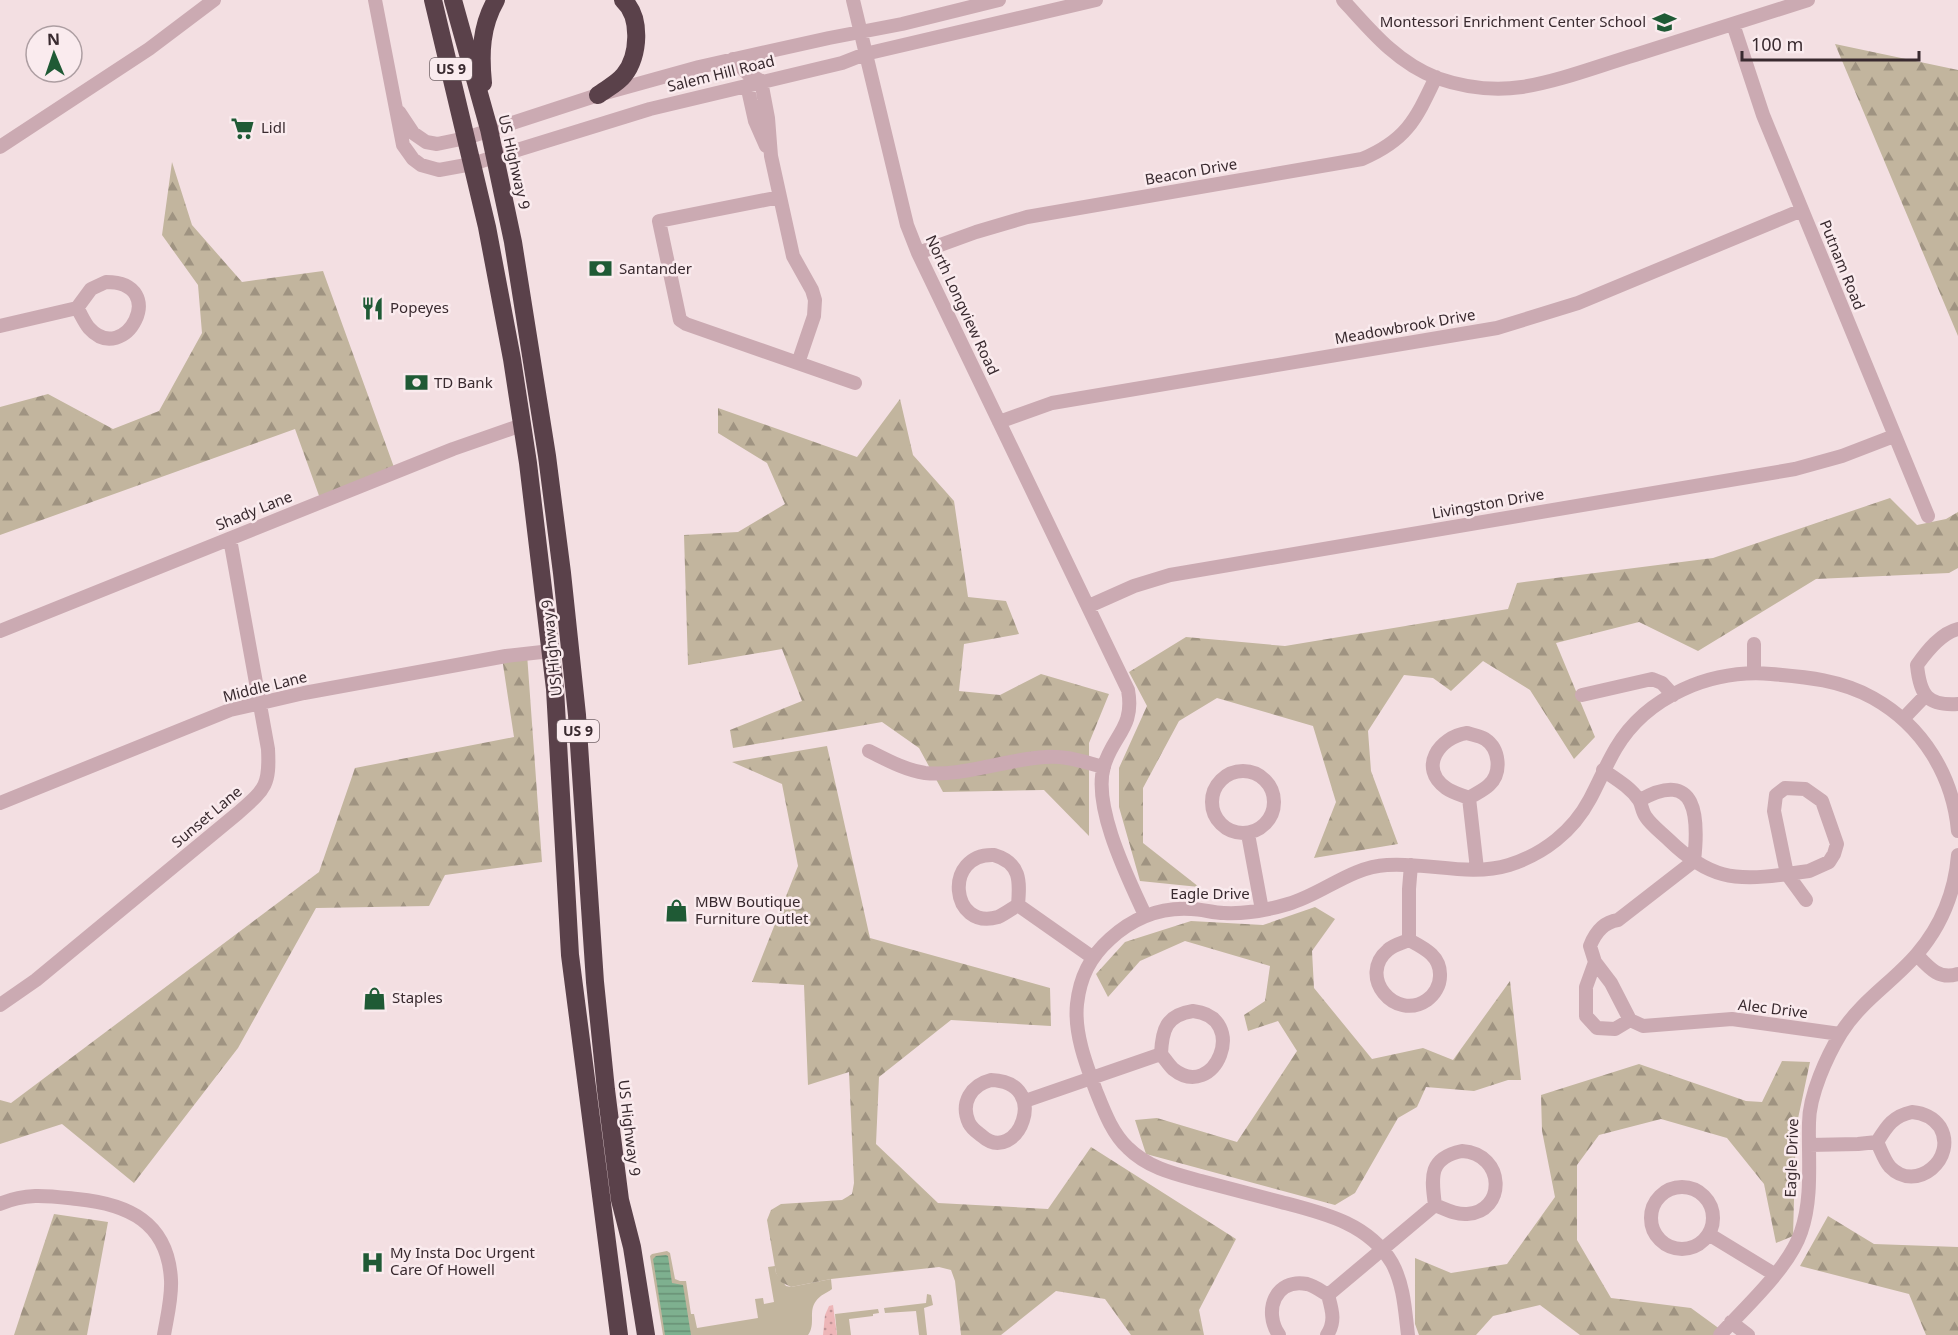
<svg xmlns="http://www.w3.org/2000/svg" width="1958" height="1335" font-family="'Noto Sans',sans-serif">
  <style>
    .grass { fill: #c2b59e }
    .forest { fill: url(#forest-firs) }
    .sand { fill: url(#sand-dots) }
    .water { fill: url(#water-rules) }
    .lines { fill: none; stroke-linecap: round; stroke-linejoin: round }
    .minor { stroke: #cbaab2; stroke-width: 14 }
    .highway { stroke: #5a414a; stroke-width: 18 }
    .labels { text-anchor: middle; stroke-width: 5; stroke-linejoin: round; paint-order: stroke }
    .shield { fill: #faebee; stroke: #736468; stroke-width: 1.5 }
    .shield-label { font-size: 14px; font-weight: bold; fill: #392a2f }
    .poi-label { font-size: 15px; fill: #392a2f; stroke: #faebee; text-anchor: start }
    .street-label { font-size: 15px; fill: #392a2f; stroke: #faebee }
  </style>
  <defs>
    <pattern id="forest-firs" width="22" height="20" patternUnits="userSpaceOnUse" patternTransform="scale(1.5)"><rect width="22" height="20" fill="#c2b59e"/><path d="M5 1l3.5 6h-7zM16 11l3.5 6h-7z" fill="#9f9381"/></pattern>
    <pattern id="sand-dots" width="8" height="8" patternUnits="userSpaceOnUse" patternTransform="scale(1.5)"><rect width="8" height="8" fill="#edb6b8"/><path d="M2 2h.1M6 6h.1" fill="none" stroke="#c19496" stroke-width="1.8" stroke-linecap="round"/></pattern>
    <pattern id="water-rules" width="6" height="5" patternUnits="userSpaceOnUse" patternTransform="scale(1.5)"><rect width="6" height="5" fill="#7eb08f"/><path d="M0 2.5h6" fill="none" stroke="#688f75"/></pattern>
  </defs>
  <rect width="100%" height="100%" fill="#f3dfe2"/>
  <path class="grass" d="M667,1251l3,2 5,26 5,2h6l5,33h3l3,14 61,-10 -3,-19 8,-1 1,6 10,-2 -6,-35 7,-1 1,7 10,13 5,1 40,-8 1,10c-5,4 -12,6 -16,12 -8,10 0,23 -8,34h-145l-13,-79 2,-2z
    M927,1294l4,1 2,10 -9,3 3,27h-8l-3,-24 -31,2 -1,-5 42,-5z
    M878,1309l1,4 -6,1v2l-24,3 2,16h-14l-2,-21z"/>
  <path class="forest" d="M1835,44l123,26v266z
    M172,162l20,63 50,57 81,-11 72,199 -73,34 -27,-75 -295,106v-128l48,-13 65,35 46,-18 43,-78 -4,-48 -36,-50z
    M900,399l13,56 41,46 14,96 38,4 13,33 -55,10 -5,47 41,4 41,-21 68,20 -20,49v93l-45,-46 -101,2 -24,-44 -37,-26 -149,26 -3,-18 72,-29 -20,-52 -94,16 -4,-130 54,-3 47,-28 -18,-41 -49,-30v-25l139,49z
    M1890,498l27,27 29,-6 12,-7v56l-9,5 -133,6 -118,72 -59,-29 -83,21 39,94 -21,22 -44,-69 -47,-29 -32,30 -18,-13 -29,-3 -36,56 3,40 27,73 -84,14 22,-56 -23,-76 -96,-28 -38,23 -36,67v55l56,44 -59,-6 -21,-74v-39l28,-62 -18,-34 57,-35 99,9 223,-37 9,-26 196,-25z
    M527,654l15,208 -97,13 -16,31 -113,2 -78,140 -104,135 -72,-59 -62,20v-44l11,3 308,-231 36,-104 159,-31 -12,-79z
    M827,746l43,192 180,50 1,38 -100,-6 -72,57 -3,67 62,59 110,6 43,-62 145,92 -37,71 5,25h-73l-26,-36 -49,-8 -55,44h-40l-6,-54 -4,-11 -12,-3 -108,12 -40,8 -10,-5 -5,-9 -9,-53 4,-10 10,-6 61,-4 10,-6 2,-11 -5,-111 -41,13 -4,-100 -52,-3 46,-116 -16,-82 -50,-22z
    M1315,907l20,12 -23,32 2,37 58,71 51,-11 30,12 57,-79 11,99h-13l-34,11 -48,-4 -9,20 -19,11 -43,75 -20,12 -189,-51 -11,-34 22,-2 80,24 60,-91 -19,-30 -30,10 -4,-16 21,-14 5,-35 -85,-25 -45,20 -32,36 -12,-23 29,-32 66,-21 72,4z
    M1782,1061l28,1 -14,66 -3,108 -17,7 -12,-59 -37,-46 -66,-19 -62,16 -22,30v75l34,58 80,10 37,27h-148l-40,-30 -47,11 -17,19h-57l-4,-11v-66l36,15 56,-9 48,-67 -13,-66 -1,-36 98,-31 107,37 16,1z
    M54,1214l54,8 -21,113h-73z
    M1828,1216l46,28 84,3v88h-32l-17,-41 -109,-28z"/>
  <path class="sand" d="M833,1305l4,30h-14l2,-20 4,-9z"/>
  <path class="water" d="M666,1255l2,1 4,27 11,2 8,50h-26l-12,-76 3,-3z"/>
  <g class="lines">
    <path class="minor" d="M375,0l28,145 10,14 8,6 18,5 33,-6 178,-55 192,-46 23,-9 231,-54
      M853,0l54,225 11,28 210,437c7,38 -15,45 -24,76 -12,40 24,112 41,149
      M1343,0c27,30 54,63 94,78 26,9 57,13 85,9 38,-6 76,-21 113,-32 58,-19 116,-37 173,-55
      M1733,24l30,91 165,401
      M733,59l14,14 14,8 7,37 3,38 22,100 19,34 3,10 -1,16 -16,47
      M747,85l8,36 11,25
      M399,112l14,21 13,9 11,2 29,-6 132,-43 101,-28 130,-29 73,-14 97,-24
      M0,147l149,-98 65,-49
      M780,197l-121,24 21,99 6,4 169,59
      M918,253l58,-21 51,-15 335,-58c45,-19 54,-40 74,-82
      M106,282c65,0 19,86 -17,46 -5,-6 -8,-14 -12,-20l14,-19z
      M0,326l77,-18
      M999,422l53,-19 445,-75 81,-25 224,-93
      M1089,606l45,-20 36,-11 625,-106 47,-13 52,-20
      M1958,629c-17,4 -31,22 -41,36 3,30 10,41 41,39
      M0,631l453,-182 69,-24
      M1754,673v-29
      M1582,695l70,-16 10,4 11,12
      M1903,719l22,-23
      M1467,733c6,2 13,3 18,6 15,10 17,34 4,46 -5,5 -14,9 -20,13 -7,-3 -16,-5 -23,-10 -28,-20 -7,-51 21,-55z
      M869,751c18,9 36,19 56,22 35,4 83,-14 120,-16 20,-2 39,5 59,10
      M1603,770c13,9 27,17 36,30 3,5 3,12 7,17 5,8 16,16 23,23 39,38 66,42 118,34l19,26
      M1212 802a31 31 0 1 1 62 0a31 31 0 1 1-62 0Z
      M1785,788l20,1 17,12 15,43 -3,10 -5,8 -20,9 -22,3 -13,-63 2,-16z
      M1469,798l8,71
      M0,803l230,-93 74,-17 202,-37 45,-5
      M1248,834l14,76
      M994,855c27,8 26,26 24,50 -7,4 -13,9 -20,12 -48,14 -55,-64 -4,-62z
      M1018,905l74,52
      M1409,940c15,8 32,16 31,36 0,10 -6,19 -13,24 -32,22 -70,-24 -39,-50 5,-5 14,-7 21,-10z
      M1409,940v-51l2,-24
      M1917,955c12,13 22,25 41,19
      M1595,962l-9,25v29l11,12 18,1 15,-9 13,6 89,-7 108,15
      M0,1005l36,-25 202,-167c27,-24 32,-27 30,-64l-38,-210
      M1193,1011c57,6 22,92 -20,58 -4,-4 -8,-10 -12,-15 1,-24 5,-39 32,-43z
      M1630,1020l-19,-37 -16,-21 -5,-16c5,-13 14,-24 28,-26l76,-59c5,-44 3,-93 -54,-61
      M991,1080c62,2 26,87 -9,56 -5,-4 -10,-7 -13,-13 -9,-20 2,-38 22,-43z
      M1025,1101l136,-47
      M1912,1112c12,1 21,5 28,15 18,31 -24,67 -50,40 -6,-7 -9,-17 -13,-25 10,-16 16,-26 35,-30z
      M1809,1145l49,-1 19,-2
      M1462,1151c44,3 44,61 5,63 -11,1 -22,-5 -32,-9 -4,-29 -6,-47 27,-54z
      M1651 1218a31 31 0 1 1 62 0a31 31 0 1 1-62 0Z
      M0,1204c26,-12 50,-8 77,-5 51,5 91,23 94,81 1,18 -4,37 -7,55
      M1710,1235l64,39
      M1328,1295l107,-90
      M1731,1322l17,13
      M1279,1335c-16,-24 -4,-57 28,-51 8,2 14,7 21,11 4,15 8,26 -1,40
      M1408,1335c-3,-24 -4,-50 -16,-72 -24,-40 -69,-50 -111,-61 -27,-7 -53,-14 -80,-21 -26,-7 -53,-13 -73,-33 -16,-15 -24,-37 -32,-57 -10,-27 -22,-58 -19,-87 3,-27 13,-47 33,-65 23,-21 49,-32 81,-30 11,0 22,4 33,4 21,1 44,-3 64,-9 35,-10 62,-37 99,-39 40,-3 83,12 122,0 35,-11 64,-34 81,-66 9,-17 16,-34 26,-51 31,-52 95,-79 155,-74 36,3 70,6 102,24 50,28 80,78 85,133
      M1720,1335c26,-29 69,-67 81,-103 12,-34 7,-74 8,-109 0,-28 18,-67 32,-90 20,-32 52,-51 76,-79 24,-28 38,-63 41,-99"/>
    <path class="highway" d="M433,0l54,227 25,132 16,104 27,226 15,266 49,380
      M453,0l36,129 24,113 34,214 15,117 15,142 18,267 11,108 14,110 12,47 14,88
      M483,83c-3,-30 -2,-57 13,-83
      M598,95c8,-6 20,-12 26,-20 15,-18 18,-58 -1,-75"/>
  </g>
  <defs>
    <symbol id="school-bare" viewBox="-9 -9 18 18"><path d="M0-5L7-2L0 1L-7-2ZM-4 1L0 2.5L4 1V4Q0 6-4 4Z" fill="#1f5a35" stroke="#faebee" stroke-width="2.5" paint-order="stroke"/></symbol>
    <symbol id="supermarket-bare" viewBox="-9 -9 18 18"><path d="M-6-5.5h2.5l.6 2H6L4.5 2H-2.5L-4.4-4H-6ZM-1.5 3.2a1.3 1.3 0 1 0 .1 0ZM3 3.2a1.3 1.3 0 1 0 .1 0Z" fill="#1f5a35" stroke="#faebee" stroke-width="2.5" paint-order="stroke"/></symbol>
    <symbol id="bank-bare" viewBox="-9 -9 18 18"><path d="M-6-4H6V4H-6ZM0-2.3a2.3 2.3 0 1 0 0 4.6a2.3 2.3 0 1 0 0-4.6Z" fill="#1f5a35" stroke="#faebee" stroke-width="2.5" paint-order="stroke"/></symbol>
    <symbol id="restaurant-bare" viewBox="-9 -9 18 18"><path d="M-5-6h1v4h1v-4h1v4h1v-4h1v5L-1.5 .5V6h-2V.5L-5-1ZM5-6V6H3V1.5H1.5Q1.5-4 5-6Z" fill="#1f5a35" stroke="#faebee" stroke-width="2.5" paint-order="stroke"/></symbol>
    <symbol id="shop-bare" viewBox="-9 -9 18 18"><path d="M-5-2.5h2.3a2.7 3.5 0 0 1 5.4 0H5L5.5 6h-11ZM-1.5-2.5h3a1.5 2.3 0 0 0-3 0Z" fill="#1f5a35" stroke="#faebee" stroke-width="2.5" paint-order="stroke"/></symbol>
    <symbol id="hospital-bare" viewBox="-9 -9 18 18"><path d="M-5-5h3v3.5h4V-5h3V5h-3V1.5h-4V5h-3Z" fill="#1f5a35" stroke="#faebee" stroke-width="2.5" paint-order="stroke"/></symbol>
  </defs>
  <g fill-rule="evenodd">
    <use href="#school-bare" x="1648" y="6" width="33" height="33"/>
    <use href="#supermarket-bare" x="226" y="112" width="33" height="33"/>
    <use href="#bank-bare" x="584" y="252" width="33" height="33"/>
    <use href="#restaurant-bare" x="356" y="292" width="33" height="33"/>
    <use href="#bank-bare" x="400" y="366" width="33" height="33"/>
    <use href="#shop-bare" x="660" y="894" width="33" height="33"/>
    <use href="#shop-bare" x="358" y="982" width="33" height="33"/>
    <use href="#hospital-bare" x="356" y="1246" width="33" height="33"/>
  </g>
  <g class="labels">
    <g class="shield">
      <rect x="430" y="58" width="42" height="22" rx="4.5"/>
      <rect x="557" y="720" width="42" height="22" rx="4.5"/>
    </g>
    <g class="shield-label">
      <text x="451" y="74">US 9</text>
      <text x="578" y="736">US 9</text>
    </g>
    <g class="poi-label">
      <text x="1646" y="27" text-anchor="end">Montessori Enrichment Center School</text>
      <text x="261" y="133">Lidl</text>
      <text x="619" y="274">Santander</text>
      <text x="390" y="313">Popeyes</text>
      <text x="434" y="388">TD Bank</text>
      <text x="695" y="907">MBW Boutique<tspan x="695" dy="17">Furniture Outlet</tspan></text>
      <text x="392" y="1003">Staples</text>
      <text x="390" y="1258">My Insta Doc Urgent<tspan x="390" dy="17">Care Of Howell</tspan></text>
    </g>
    <g class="street-label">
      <text transform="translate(721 74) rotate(-14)" y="5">Salem Hill Road</text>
      <text transform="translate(514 162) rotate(77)" y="5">US Highway 9</text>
      <text transform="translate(1191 172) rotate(-10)" y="5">Beacon Drive</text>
      <text transform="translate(1842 265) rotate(68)" y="5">Putnam Road</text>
      <text transform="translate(962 305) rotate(65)" y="5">North Longview Road</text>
      <text transform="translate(1405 327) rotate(-10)" y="5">Meadowbrook Drive</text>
      <text transform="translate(1488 504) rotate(-10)" y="5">Livingston Drive</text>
      <text transform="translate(254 511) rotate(-22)" y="5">Shady Lane</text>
      <text transform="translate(552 648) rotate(-96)" y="5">US Highway 9</text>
      <text transform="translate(265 687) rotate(-14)" y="5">Middle Lane</text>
      <text transform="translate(207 817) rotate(-40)" y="5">Sunset Lane</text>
      <text x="1210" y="899">Eagle Drive</text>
      <text transform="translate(1773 1009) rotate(7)" y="5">Alec Drive</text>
      <text transform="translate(629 1128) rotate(83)" y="5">US Highway 9</text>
      <text transform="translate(1792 1158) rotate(-88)" y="5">Eagle Drive</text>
    </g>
  </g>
  <g transform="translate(54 54) rotate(358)"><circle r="28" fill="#faebee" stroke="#ad9ea2" stroke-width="1.5"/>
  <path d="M0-4.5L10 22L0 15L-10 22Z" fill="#1f5a35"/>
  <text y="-9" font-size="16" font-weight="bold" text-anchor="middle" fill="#392a2f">N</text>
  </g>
  <path d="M1742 51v9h177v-9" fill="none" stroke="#392a2f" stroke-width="3"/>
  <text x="1751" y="51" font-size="18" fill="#392a2f" stroke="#faebee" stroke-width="4.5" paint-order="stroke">100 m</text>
</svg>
